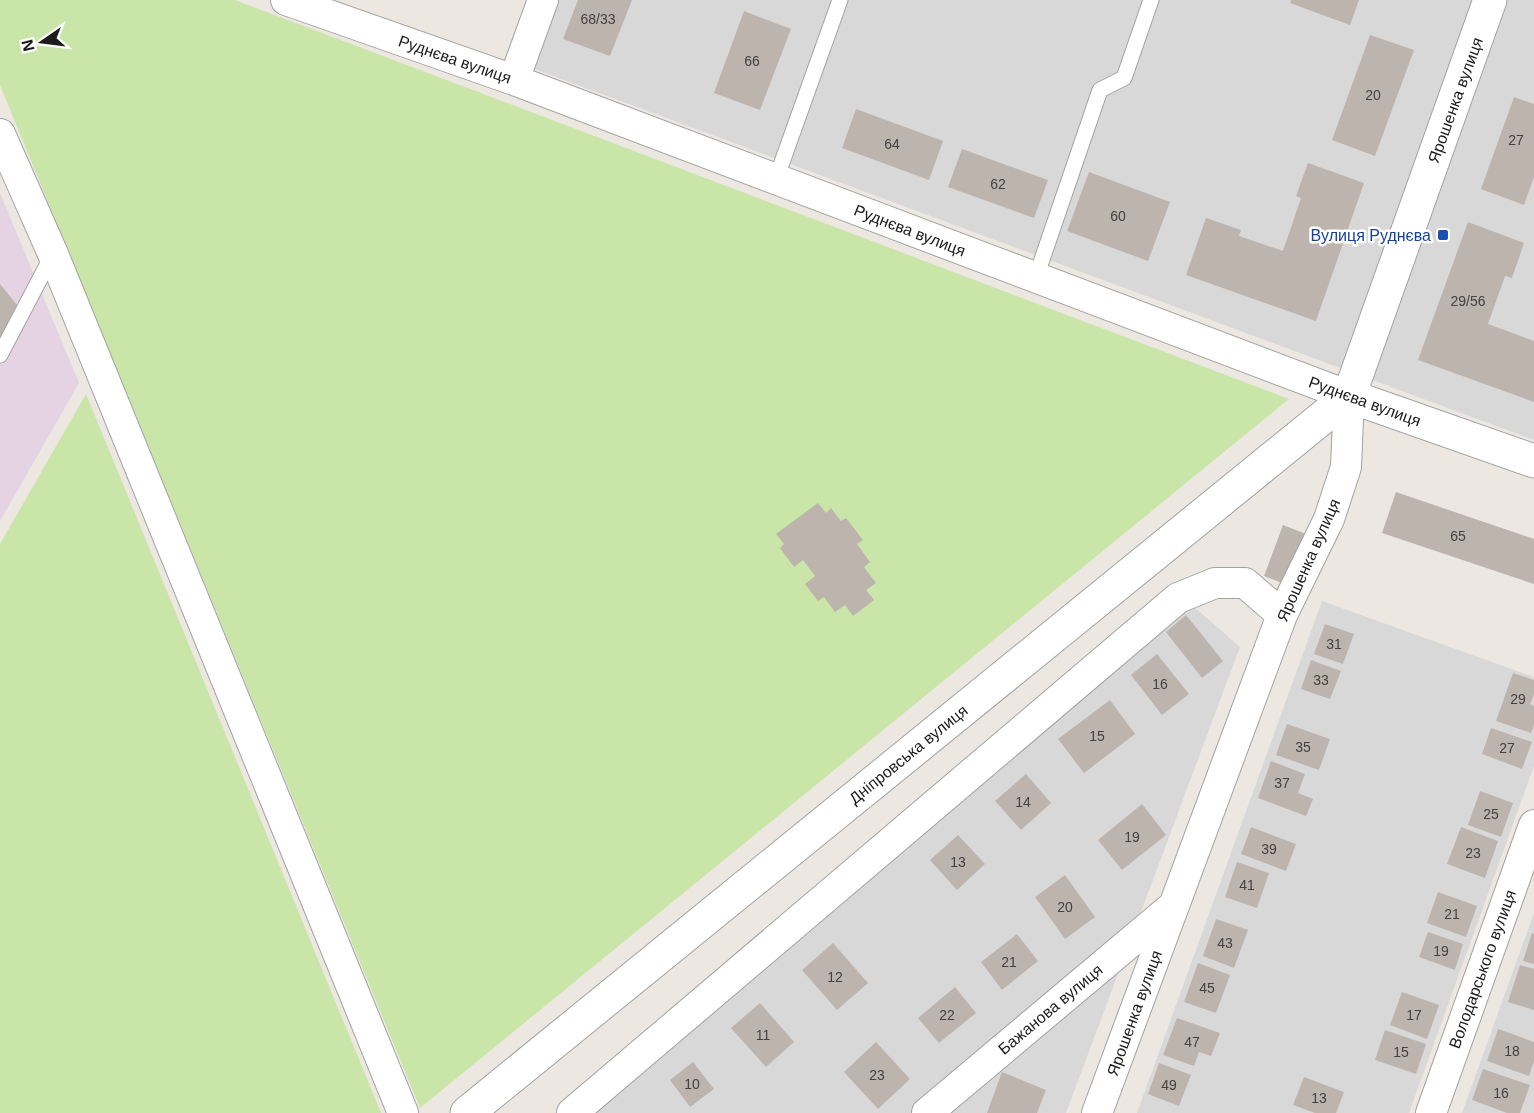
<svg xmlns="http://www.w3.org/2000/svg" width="1534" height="1113" font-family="Helvetica,sans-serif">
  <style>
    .residential { fill: #d9d8d8 }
    .industrial { fill: #e5d3e3 }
    .grass { fill: #c9e5a8 }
    .building { fill: #bdb4ae }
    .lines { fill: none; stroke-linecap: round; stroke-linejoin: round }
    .service-casing { stroke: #a2a2a2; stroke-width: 17 }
    .minor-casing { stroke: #a2a2a2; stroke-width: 32 }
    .tertiary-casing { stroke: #a2a2a2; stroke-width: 35 }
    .service { stroke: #fff; stroke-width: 15 }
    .minor { stroke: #fff; stroke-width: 30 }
    .tertiary { stroke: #fff; stroke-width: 33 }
    .transit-dot { fill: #1a4fb4; stroke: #fff; stroke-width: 2 }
    .labels { text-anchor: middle; stroke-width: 5; stroke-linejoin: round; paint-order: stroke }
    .number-label { font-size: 14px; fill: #444140 }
    .street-label { font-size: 16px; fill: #1b1b1b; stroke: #fff }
    .transit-label { font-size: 16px; fill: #164399; stroke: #fff; text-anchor: end }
  </style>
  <rect width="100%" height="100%" fill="#ece8e1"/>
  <path class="residential" d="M554,0h980v440l-1005,-373z
    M1322,601l212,76v89l-125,347h-272z
    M1193,606l47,41 -174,466h-474z
    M1534,913v200h-72l55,-153z"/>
  <path class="industrial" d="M0,193l79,190 -79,138z"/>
  <path class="grass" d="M0,0h235l1054,399 -869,709 -420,-1023z
    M86,394l295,719h-381v-569z"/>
  <path class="building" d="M578,0h54l-22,56 -47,-17z
    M1291,0h68l-9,25 -60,-22z
    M744,11l47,18 -31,81 -46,-17z
    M1370,35l44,15 -39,106 -43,-16z
    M1514,97l20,7v73l-10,28 -43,-16z
    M856,109l87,32 -14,39 -87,-32z
    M962,149l86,31 -14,38 -86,-31z
    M1308,163l56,20 -48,138 -130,-46 20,-57 35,12 -2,6 44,15 18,-53 -5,-2z
    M1089,172l81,30 -22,59 -81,-30z
    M1468,222l56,21 -12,35 -7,-2 -17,48 46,17v61l-116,-42z
    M0,284l22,27 -22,44z
    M1396,492l138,47v45l-152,-51z
    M818,503l8,10 5,-5 10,13 5,-3 17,22 -6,4 13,18 -6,5 12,16 -10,7 8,10 -21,16 -8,-11 -10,7 -11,-15 -6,4 -13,-17 10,-8 -12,-16 -9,7 -14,-19 4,-4 -8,-10z
    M1283,525l23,9 -19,51 -23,-9z
    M1186,615l37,46 -21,17 -36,-46z
    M1325,624l29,10 -11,30 -29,-10z
    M1157,654l32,40 -27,21 -31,-40z
    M1311,660l30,11 -11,28 -29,-10z
    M1513,673l21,7v14l-4,10 4,2v19l-3,8 -35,-12z
    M1110,700l25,34 -51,39 -26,-34z
    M1287,724l43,15 -11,31 -43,-15z
    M1491,728l41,14 -10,27 -40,-15z
    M1271,761l34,13 -7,19 15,6 -7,17 -48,-18z
    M1026,774l25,29 -30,27 -26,-29z
    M1480,791l33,12 -12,34 -33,-12z
    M1142,804l24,31 -44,35 -24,-30z
    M1251,827l45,17 -10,27 -45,-17z
    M1461,827l37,14 -13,37 -38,-14z
    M958,835l27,29 -28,26 -27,-30z
    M1237,862l32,11 -12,35 -32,-11z
    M1065,875l30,42 -30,22 -30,-42z
    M1438,892l39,14 -11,31 -39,-14z
    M1216,919l32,11 -14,38 -31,-12z
    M1428,932l35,12 -8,26 -36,-13z
    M1532,933l2,1v30l-11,-3z
    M1017,934l21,27 -36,29 -21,-28z
    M833,943l35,40 -31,27 -35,-40z
    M1198,963l32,12 -14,38 -32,-11z
    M1520,965l14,4v41l-26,-8z
    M955,987l21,26 -37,30 -21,-25z
    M1402,992l37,13 -12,34 -37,-14z
    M760,1003l34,39 -28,25 -35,-39z
    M1177,1018l43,15 -9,23 -12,-4 -5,14 -31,-11z
    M1498,1029l36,13v19l-5,15 -42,-15z
    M1385,1030l41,14 -10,30 -41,-14z
    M876,1042l34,37 -32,30 -34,-37z
    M693,1062l21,27 -24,18 -20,-27z
    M1159,1063l32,12 -12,31 -31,-12z
    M1483,1069l47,16 -10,28h-13l-35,-13z
    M1002,1072l44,18 -9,23h-50z
    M1304,1077l40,15 -8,21h-21l-22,-8z"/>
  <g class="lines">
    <defs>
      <path id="service" d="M776,179l64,-179
        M1036,277l64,-187 24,-12 27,-78
        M0,355l53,-101"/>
      <path id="minor" d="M286,0l228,80 835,316 -3,71 -17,52 -47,96 -185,498
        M514,80l29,-80
        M0,134l53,120 350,859
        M572,1113l606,-515 37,-15h30l37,32
        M927,1113l244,-205
        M1431,1113l103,-288"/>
      <path id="tertiary" d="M1349,396l141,-396
        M1349,396l185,65
        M467,1113l882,-717"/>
    </defs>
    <use href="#service" class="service-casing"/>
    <use href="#minor" class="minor-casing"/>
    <use href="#tertiary" class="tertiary-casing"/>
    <use href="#service" class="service"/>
    <use href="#minor" class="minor"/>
    <use href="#tertiary" class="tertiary"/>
  </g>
  <rect class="transit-dot" x="1437" y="229" width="12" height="12" rx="3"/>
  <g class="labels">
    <g class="number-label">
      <text x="598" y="24">68/33</text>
      <text x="752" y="66">66</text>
      <text x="1373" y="100">20</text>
      <text x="1516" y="145">27</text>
      <text x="892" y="149">64</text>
      <text x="998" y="189">62</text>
      <text x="1118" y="221">60</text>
      <text x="1468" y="306">29/56</text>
      <text x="1458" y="541">65</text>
      <text x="1334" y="649">31</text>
      <text x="1321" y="685">33</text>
      <text x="1160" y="689">16</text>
      <text x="1518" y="704">29</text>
      <text x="1097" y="741">15</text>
      <text x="1303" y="752">35</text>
      <text x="1507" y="753">27</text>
      <text x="1282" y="788">37</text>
      <text x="1023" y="807">14</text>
      <text x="1491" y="819">25</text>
      <text x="1132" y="842">19</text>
      <text x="1269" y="854">39</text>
      <text x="1473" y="858">23</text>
      <text x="958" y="867">13</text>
      <text x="1247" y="890">41</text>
      <text x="1065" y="912">20</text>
      <text x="1452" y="919">21</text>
      <text x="1225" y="948">43</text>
      <text x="1441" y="956">19</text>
      <text x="1009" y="967">21</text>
      <text x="835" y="982">12</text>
      <text x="1207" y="993">45</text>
      <text x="947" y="1020">22</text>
      <text x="1414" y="1020">17</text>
      <text x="763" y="1040">11</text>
      <text x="1192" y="1047">47</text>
      <text x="1512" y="1056">18</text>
      <text x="1401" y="1057">15</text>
      <text x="877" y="1080">23</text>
      <text x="692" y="1089">10</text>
      <text x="1169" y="1090">49</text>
      <text x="1501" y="1098">16</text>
      <text x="1319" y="1103">13</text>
    </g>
    <g class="street-label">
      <text transform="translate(455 59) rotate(19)" y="6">Руднєва вулиця</text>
      <text transform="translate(1455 100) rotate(-70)" y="6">Ярошенка вулиця</text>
      <text transform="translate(910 230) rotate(21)" y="6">Руднєва вулиця</text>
      <text transform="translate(1365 401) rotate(20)" y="6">Руднєва вулиця</text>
      <text transform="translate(1308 560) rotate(-66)" y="6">Ярошенка вулиця</text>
      <text transform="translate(908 754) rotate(-39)" y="6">Дніпровська вулиця</text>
      <text transform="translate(1482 969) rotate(-70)" y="6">Володарського вулиця</text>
      <text transform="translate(1050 1009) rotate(-40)" y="6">Бажанова вулиця</text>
      <text transform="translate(1134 1013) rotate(-70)" y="6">Ярошенка вулиця</text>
    </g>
    <g class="transit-label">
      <text x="1431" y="241">Вулиця Руднєва</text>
    </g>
  </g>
  <g transform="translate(42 42) rotate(256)" stroke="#ffffff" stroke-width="4.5" paint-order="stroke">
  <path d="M0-4.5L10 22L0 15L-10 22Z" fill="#1b1b1b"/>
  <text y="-9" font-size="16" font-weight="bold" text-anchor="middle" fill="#1b1b1b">N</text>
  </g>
</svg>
